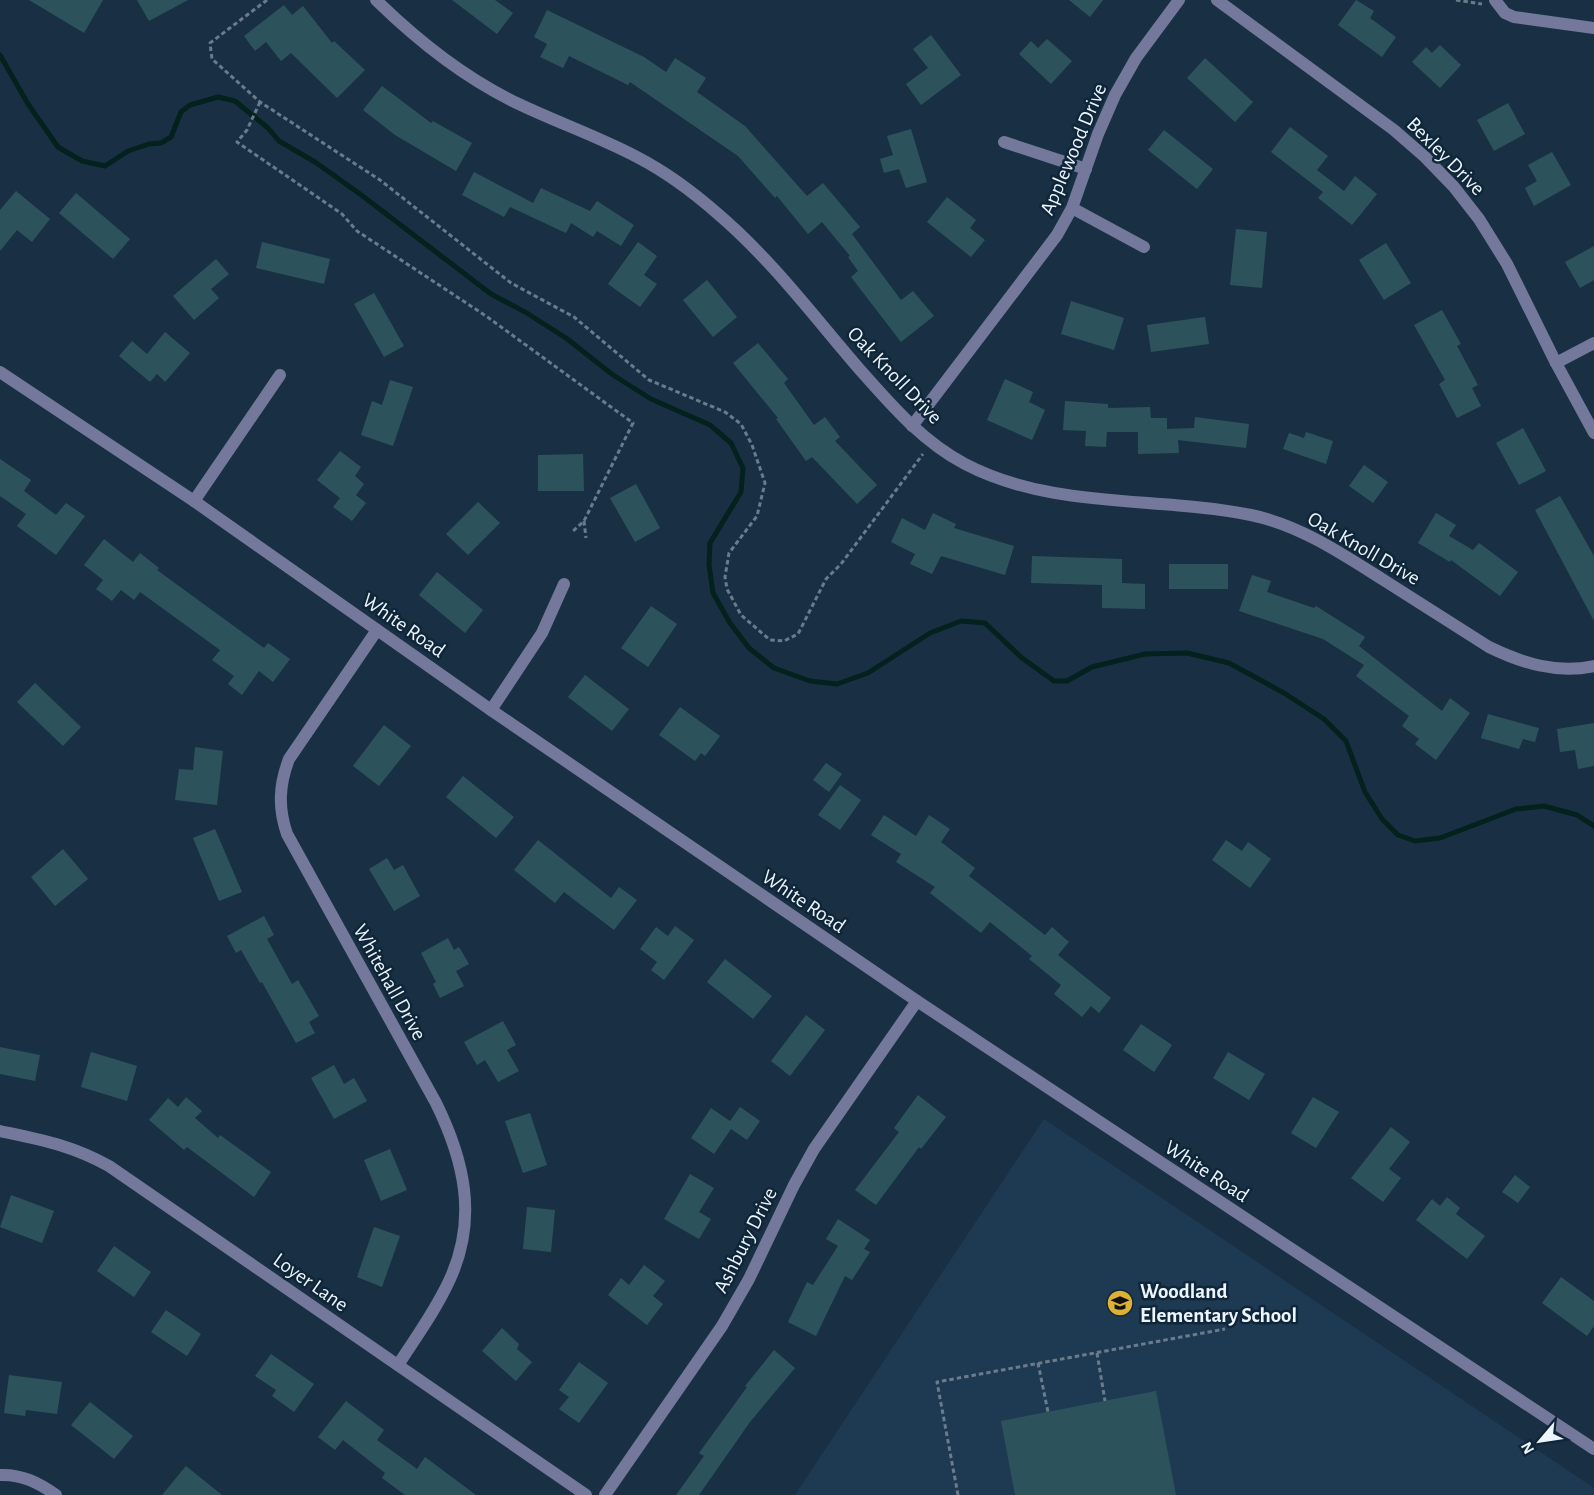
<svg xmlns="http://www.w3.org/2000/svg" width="1594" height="1495" viewBox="0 0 1594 1495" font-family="'Alegreya Sans',sans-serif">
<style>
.built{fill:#1e3a53}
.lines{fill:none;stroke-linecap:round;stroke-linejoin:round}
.stream{stroke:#03211d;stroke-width:5}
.building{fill:#2c535c}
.path{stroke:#6a7b8b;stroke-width:3;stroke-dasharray:4.5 3;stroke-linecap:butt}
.street{stroke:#74799c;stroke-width:12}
.labels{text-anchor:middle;stroke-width:5;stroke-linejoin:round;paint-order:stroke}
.street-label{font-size:21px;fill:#ecf4fc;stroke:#0f2639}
.poi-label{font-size:21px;font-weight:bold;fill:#ecf4fc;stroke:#0f2639;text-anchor:start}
</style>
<rect width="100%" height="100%" fill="#193044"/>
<polygon class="built" points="1044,1119 1594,1488 1594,1495 795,1495"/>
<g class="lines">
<polyline class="stream" points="0,55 28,104 58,147 82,161 105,166 128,151 149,144 161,143 171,137 181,112 190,105 218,97 235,101 268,128 279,141 315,162 360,194 491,294 525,312 566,338 613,375 651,399 710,425 731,443 743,468 741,492 710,543 709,565 713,593 730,623 749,648 774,668 810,681 837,684 868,673 930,633 961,621 985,623 1022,658 1054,681 1067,681 1092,667 1145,654 1187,653 1229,663 1284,693 1324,719 1346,741 1365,792 1382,819 1398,835 1415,841 1440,838 1516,809 1544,806 1577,815 1594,826"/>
</g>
<g class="building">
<polygon points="29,0 103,0 84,33"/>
<polygon points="137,0 188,0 149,21"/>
<polygon points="452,0 495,0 513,13 497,34"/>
<polygon points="1069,0 1103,0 1090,17"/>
<polygon points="1356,0 1374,11 1370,18 1396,37 1382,57 1338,25"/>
<polygon points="284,5 292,15 303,6 332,43 334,41 365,70 337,98 291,53 281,61 266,42 255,51 244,36"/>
<polygon points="547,10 644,57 666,72 675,58 706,78 697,92 745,126 807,196 823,183 860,227 852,234 901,300 913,291 934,316 901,342 851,277 858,271 848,257 850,256 822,222 808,234 777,196 775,198 738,156 630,82 628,85 569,56 563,68 540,57 547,44 534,37"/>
<polygon points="931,35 961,75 921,105 906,84 928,68 913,49"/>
<polygon points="1047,39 1072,61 1051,84 1019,54 1031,41 1038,48"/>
<polygon points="1440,45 1461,65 1440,88 1412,62 1426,47 1432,53"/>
<polygon points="1205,58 1253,102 1235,122 1187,78"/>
<polygon points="382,86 431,123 433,121 472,143 456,171 395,135 363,110"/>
<polygon points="1508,103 1525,134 1494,151 1477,120"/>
<polygon points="1290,127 1328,156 1317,170 1344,191 1355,176 1377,194 1352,225 1318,198 1323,192 1271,152"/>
<polygon points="911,129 927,182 906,188 899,169 884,173 880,159 893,155 887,136"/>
<polygon points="1164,130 1213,169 1197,189 1148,150"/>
<polygon points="1552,152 1571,185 1534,206 1525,188 1537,181 1528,165"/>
<polygon points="474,172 533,203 541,188 590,211 597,201 634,225 621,246 597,231 593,237 571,223 566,233 510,207 504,217 462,195"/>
<polygon points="16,191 50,219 32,242 17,230 0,251 0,210"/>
<polygon points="76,193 130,239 113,259 59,213"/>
<polygon points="947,197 976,220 970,228 985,240 971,257 927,222"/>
<polygon points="1236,229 1267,232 1262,288 1230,285"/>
<polygon points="262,242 330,259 324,284 256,268"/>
<polygon points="638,242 657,256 644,275 657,284 640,307 608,284"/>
<polygon points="1386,243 1411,283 1384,300 1359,260"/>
<polygon points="1594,246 1594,280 1580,288 1565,262"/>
<polygon points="216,259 229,274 211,289 219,298 194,320 173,296"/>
<polygon points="707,280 737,317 713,337 683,300"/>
<polygon points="374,293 404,346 384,357 354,304"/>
<polygon points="1071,301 1124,318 1114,350 1061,334"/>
<polygon points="1442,310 1461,344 1457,346 1478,385 1472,388 1481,406 1457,418 1439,384 1445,380 1414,325"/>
<polygon points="1205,317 1209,344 1151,352 1147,325"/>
<polygon points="165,332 190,353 165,382 157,374 150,382 119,356 132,341 147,354"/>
<polygon points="758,343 788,379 784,383 814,425 825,417 840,437 835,441 877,485 857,504 812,457 806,461 776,419 778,418 733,363"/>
<polygon points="1005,379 1033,392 1029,402 1045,410 1032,440 987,420"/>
<polygon points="390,380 413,387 393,446 361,435 372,401 382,405"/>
<polygon points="1065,401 1108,404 1108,408 1150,407 1151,418 1167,418 1167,429 1194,428 1195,417 1249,424 1246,448 1178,440 1179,453 1138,454 1138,432 1107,432 1106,447 1085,446 1086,431 1063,430"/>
<polygon points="1523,428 1546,471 1519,485 1496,443"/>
<polygon points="1306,432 1333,441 1326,464 1283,449 1289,433 1304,438"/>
<polygon points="340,451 361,467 355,476 364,484 356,495 366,503 352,521 333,507 340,498 317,480"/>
<polygon points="583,454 584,491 538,491 538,455"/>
<polygon points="0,459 31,480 24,491 56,515 66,503 85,516 56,555 17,526 26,514 0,496"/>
<polygon points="1364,465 1388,482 1373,503 1349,486"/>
<polygon points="636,484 660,528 635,542 610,498"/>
<polygon points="1560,496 1594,556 1594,621 1535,510"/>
<polygon points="478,502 500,523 468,555 446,534"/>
<polygon points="933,513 956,524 954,528 1014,546 1005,575 941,556 932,574 910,564 915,554 891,542 902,518 925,530"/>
<polygon points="1436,513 1456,525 1449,536 1473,550 1479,543 1518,572 1500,596 1451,560 1450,562 1418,543"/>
<polygon points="104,539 133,562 140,553 159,568 157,570 264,648 268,643 290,659 273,682 259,671 242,695 228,684 234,676 212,660 220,650 140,592 134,600 121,590 112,601 96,589 103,580 84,565"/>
<polygon points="1032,556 1122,559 1122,583 1145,584 1145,609 1102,608 1102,585 1031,583"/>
<rect x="1169" y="564" width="59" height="25"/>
<polygon points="437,572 483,610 465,633 419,595"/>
<polygon points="1252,575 1271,581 1267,592 1314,608 1316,606 1365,637 1359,646 1442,711 1450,698 1470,713 1436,760 1415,744 1419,739 1402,726 1409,716 1356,676 1364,665 1323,639 1239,611"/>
<polygon points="651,606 677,624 648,667 621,648"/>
<polygon points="585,675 629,709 612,731 568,697"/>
<polygon points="35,683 81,727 63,746 17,702"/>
<polygon points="680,707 720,736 705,756 701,753 695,761 659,735"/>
<polygon points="1488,714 1539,728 1535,742 1523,739 1519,749 1481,738"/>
<polygon points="1594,723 1594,766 1578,769 1575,750 1560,752 1557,729"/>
<polygon points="384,725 411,746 379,786 353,766"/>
<polygon points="195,747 223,751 217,805 175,800 179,769 193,770"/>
<polygon points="826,763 842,774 829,792 813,780"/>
<polygon points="463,776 514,817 496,838 446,797"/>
<polygon points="840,785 861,800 840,830 818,815"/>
<polygon points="884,815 916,836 929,815 950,829 941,842 975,868 969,876 1045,935 1052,927 1069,942 1058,955 1111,998 1099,1013 1091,1006 1082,1017 1054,994 1061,985 1029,959 1032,956 990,922 981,933 930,893 935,887 896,862 901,854 871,835"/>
<polygon points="215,829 242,892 219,901 193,838"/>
<polygon points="538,840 611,898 619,887 637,900 614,930 564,892 555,903 514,870"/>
<polygon points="1226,840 1242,851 1248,842 1271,859 1250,888 1212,860"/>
<polygon points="63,849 88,879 55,906 31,877"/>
<polygon points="387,858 394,870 403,865 420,896 394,911 369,869"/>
<polygon points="264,916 274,935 267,939 292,984 298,980 319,1016 309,1022 315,1033 296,1043 262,982 260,983 241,950 236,953 227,936"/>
<polygon points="675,926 694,940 664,980 651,970 657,962 640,949 656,927 668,936"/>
<polygon points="448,938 454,950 459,947 469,964 456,971 464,986 440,998 433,984 436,982 421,953"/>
<polygon points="725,959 772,996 753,1019 707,982"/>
<polygon points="806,1015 825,1030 790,1076 771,1061"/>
<polygon points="503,1021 516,1045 507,1050 519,1071 498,1082 485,1060 477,1065 464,1042"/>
<polygon points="1141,1024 1172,1045 1154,1072 1123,1050"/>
<polygon points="0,1047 40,1055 35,1081 0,1074"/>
<polygon points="91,1052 137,1066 127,1101 81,1087"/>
<polygon points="1228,1052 1265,1074 1249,1100 1213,1078"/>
<polygon points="334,1065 344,1084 354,1078 367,1101 334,1119 311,1078"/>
<polygon points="918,1095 946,1117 921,1149 919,1147 876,1205 855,1190 899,1132 894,1128"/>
<polygon points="186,1097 202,1111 195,1118 218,1138 220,1135 271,1172 254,1197 187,1147 184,1150 149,1120 168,1098 178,1107"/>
<polygon points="1313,1097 1339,1112 1316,1148 1291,1133"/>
<polygon points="740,1107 760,1121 747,1140 731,1129 714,1154 691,1138 711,1108 730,1121"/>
<polygon points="530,1113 547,1165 523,1173 505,1121"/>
<polygon points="1391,1127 1410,1142 1389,1169 1401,1178 1383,1202 1351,1178"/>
<polygon points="390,1149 407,1190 381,1201 364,1160"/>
<polygon points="690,1174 714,1188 699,1212 711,1219 699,1239 664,1219"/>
<polygon points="1515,1175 1530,1187 1518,1203 1502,1192"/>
<polygon points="11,1195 54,1211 42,1243 0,1227"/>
<polygon points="1447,1197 1460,1208 1456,1214 1485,1236 1467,1259 1416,1220 1432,1199 1440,1206"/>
<polygon points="527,1207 555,1210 551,1252 523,1249"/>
<polygon points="838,1219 870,1240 864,1249 870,1252 852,1280 845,1276 816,1336 788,1322 807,1282 813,1285 838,1246 826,1239"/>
<polygon points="374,1227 400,1236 382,1287 357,1277"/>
<polygon points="114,1246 151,1272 134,1297 97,1271"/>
<polygon points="644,1265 665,1281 653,1296 663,1304 647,1325 608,1295 621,1278 629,1285"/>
<polygon points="1561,1277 1594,1301 1594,1326 1587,1336 1542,1303"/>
<polygon points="166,1310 201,1334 187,1356 151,1332"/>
<polygon points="502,1328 519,1344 517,1349 532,1362 516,1381 482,1351"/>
<polygon points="774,1350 795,1368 750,1422 699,1495 676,1495 704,1456 699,1453 747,1387 745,1386"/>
<polygon points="271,1354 314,1384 294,1412 272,1396 276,1390 255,1376"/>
<polygon points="579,1362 608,1383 579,1423 559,1409 569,1397 559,1390"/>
<polygon points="9,1375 62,1382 57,1414 26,1410 25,1416 4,1413"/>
<polygon points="1156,1391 1176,1495 1015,1495 1001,1421"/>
<polygon points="346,1401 384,1430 377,1440 417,1469 425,1457 476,1495 405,1495 382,1478 385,1473 343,1440 335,1450 318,1437"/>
<polygon points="90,1402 133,1436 114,1459 71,1425"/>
<polygon points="186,1466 222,1495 162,1495"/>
</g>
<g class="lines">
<g class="path">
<polyline points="267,0 210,43 212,59 260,102 380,180 511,283 574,317 649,380 725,412 741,424 752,445 765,483 757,516 729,553 725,577 727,589 741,615 770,640 784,641 798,634 826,579 841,564 923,454"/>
<polyline points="1456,0 1482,4"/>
<polyline points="260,102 247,130 237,142 342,214 357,231 486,316 633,423 584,521 572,532"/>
<polyline points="584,521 586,538"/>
<polyline points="1097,1353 1105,1401"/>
<polyline points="1038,1363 1048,1412"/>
<polyline points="958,1495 937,1382 1225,1329"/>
</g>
<g class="street">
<path d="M376,0C419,42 467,80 521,105C559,123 599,137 637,157C666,172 693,192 718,214C772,260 815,318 861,371C892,406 923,442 965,464C1053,510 1156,496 1251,515C1299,525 1341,553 1382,579C1418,602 1453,624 1489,647C1522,663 1556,674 1594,666"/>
<polyline points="1217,0 1394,130 1425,157 1454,187 1479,219 1507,264 1556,363 1594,433"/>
<polyline points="1495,0 1505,13 1514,17 1594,28"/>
<polyline points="1004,142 1086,169"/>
<polyline points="1072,208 1144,247"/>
<polyline points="1556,363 1594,343"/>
<polyline points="0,372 194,501 491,710 917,1001 1594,1449"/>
<polyline points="912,426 1057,235 1072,208 1098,134 1115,95 1136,58 1179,0"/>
<polyline points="194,501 280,375"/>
<path d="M377,630L289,759C279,785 278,808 287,834L436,1103C464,1160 478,1218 450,1279C436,1310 416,1337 398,1365"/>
<polyline points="491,710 542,633 564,584"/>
<path d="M0,1131C42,1140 71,1145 109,1166L586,1495"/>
<path d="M0,1475C22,1474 39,1483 56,1495"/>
<polyline points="605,1495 722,1326 749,1279 794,1185 814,1149 917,1001"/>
</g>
</g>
<defs>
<symbol id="school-disc" viewBox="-11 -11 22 22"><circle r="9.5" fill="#ddb133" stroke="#0f2639"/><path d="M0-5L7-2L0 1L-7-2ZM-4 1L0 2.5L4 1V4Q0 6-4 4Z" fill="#111"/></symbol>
</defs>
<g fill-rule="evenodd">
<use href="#school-disc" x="1105" y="1288" width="30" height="30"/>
</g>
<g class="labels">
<g class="street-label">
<text transform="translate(1073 149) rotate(-67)" y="7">Applewood Drive</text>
<text transform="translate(1446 156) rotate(45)" y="7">Bexley Drive</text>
<text transform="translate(895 375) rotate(46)" y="7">Oak Knoll Drive</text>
<text transform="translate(1364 548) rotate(30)" y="7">Oak Knoll Drive</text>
<text transform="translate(404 625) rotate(35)" y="7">White Road</text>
<text transform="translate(804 901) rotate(34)" y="7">White Road</text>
<text transform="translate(390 982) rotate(61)" y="7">Whitehall Drive</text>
<text transform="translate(1207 1171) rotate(33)" y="7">White Road</text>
<text transform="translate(745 1240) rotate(-63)" y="7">Ashbury Drive</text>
<text transform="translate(311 1282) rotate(35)" y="7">Loyer Lane</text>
</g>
<g class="poi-label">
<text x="1140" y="1298">Woodland<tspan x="1140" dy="24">Elementary School</tspan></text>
</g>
</g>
<g transform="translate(1540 1441) rotate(241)" stroke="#0f2639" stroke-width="4.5" paint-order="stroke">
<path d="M0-4.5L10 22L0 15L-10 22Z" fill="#ecf4fc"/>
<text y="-9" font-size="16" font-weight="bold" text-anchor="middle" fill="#ecf4fc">N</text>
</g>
</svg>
